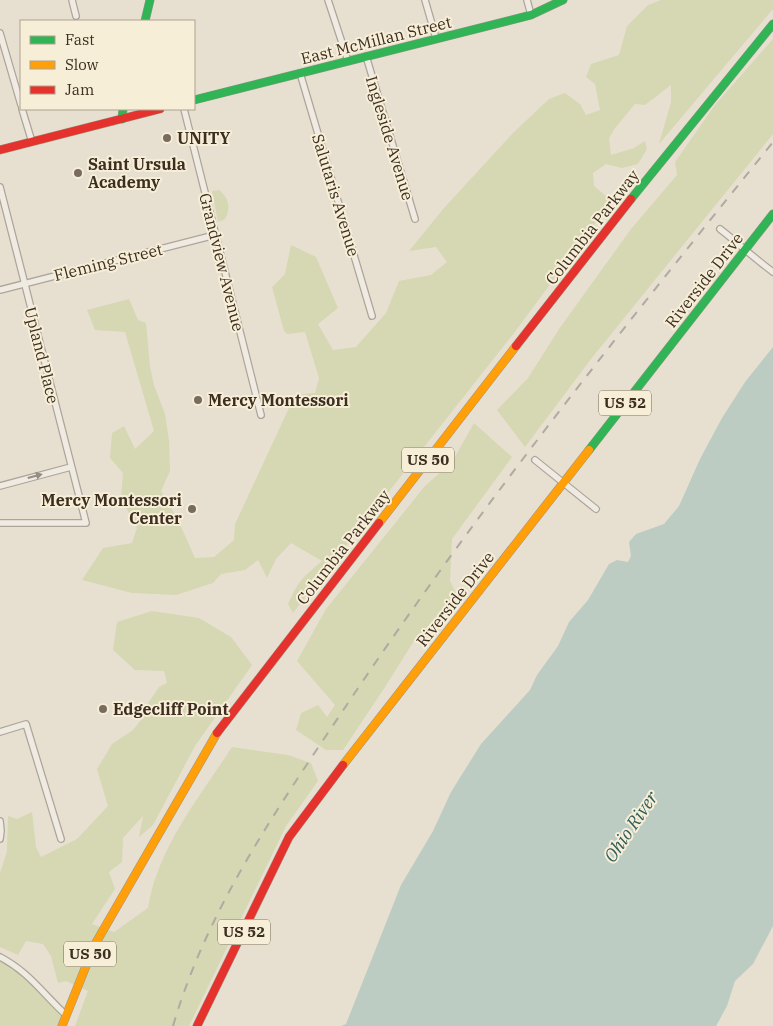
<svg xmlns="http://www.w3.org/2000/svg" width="773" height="1026" viewBox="0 0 773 1026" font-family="'IBM Plex Serif',serif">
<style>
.green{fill:#d6d7b3}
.water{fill:#bcccc2}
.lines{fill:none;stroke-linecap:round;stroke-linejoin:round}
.street-casing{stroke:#ada599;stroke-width:8}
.fast-casing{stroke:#9c958a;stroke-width:9}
.slow-casing{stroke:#9c958a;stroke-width:9}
.jam-casing{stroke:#9c958a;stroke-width:9}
.street{stroke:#efebe3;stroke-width:5.5}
.fast{stroke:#30b455;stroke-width:8}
.slow{stroke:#ff9f0a;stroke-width:8}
.jam{stroke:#e5322d;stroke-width:8}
.rail{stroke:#afaaa2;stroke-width:2;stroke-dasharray:9 9;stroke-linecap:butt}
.oneway{fill:#968c82}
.poi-dot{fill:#786c5e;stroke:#f7eed8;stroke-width:2}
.labels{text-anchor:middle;stroke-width:4;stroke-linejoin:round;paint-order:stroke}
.shield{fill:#f7eed8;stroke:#756857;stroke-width:1}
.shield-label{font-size:15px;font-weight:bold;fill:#3d2e20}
.street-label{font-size:16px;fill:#3d2e20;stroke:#f7eed8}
.poi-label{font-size:16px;font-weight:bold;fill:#3d2e20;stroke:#f7eed8;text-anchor:start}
.water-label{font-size:18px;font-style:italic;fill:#2f5d5a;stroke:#f7eed8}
</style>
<rect width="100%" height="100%" fill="#e7e0d1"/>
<g class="green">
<path d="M661,0H773V9L659,144L671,102V85L645,105L635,104L615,128L609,138L611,155L634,148L645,141L647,149L638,164L622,168L606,164L593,173L594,186L612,201L514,333L293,613L288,604C299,580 302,578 322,561L291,543L276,559L267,578L258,560L245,570L221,574L213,583L176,595L132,593L82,580L103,548L132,543L137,528L121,498L123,473L110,458L112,433L124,426L135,449L154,431L125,332L95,330L87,310L129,299L138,320L146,323L150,367L154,385L165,414L169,441L170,471L161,491L178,520L195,558L214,557L234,540L235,524L295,395L315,393L319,378L305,332L287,334L284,331L272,287L285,274L291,245L316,257L338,308L318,324L333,350L356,347L386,313L399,281L431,275L447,262L436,247L409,251L444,208L513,133L549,99L565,93L580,104L586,115L600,110L595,84L586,77L591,64L619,55L627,26L648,5Z"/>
<polygon points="773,39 773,134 591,359 525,447 497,410 528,378 559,329 631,229 677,175 675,162 715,105"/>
<path d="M219,190C229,198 231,208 225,219L218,222L212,191Z"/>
<polygon points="474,423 512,457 452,539 450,581 457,595 414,641 385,687 343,750 326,750 296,730 301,713 318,705 327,717 335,705 297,661 326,609 425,486 452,462"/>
<path d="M152,611L199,618L231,637L252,665L195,746L153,825L139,837L143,816L123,838L122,862L109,872L115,889L92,924L114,932L148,908C158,847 199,798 232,747L288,755L311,763L318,781L286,826L189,1026H75L88,991L66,981L58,983L51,956L43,944L26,941L18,955L0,947V873L7,851L8,816L17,819L32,812L36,847L41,857L77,839L108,806L97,769L112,744L133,730L141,720L142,712L159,687L167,683L164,671L135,670L113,650L117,622Z"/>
<polygon points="0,957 12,963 66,1015 62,1026 0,1026"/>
</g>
<polygon class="water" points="773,347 773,926 753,964 735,981 727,1006 716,1026 341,1026 346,1024 401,885 433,831 451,792 481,744 530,690 537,675 558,646 569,622 588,600 609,564 617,560 628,562 631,556 629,542 636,534 664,524 679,506 700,459 722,418 745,382"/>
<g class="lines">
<defs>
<g id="street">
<polyline points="72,0 76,16"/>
<polyline points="328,0 348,61"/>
<polyline points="425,0 436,38"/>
<polyline points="527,0 531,15"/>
<polyline points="0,33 21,105"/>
<polyline points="366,56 415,219"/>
<polyline points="300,73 372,316"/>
<polyline points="22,109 32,142"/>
<polyline points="184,109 261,415"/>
<polyline points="0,187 86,523 0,523"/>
<path d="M720,229C738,243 754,258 773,272"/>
<polyline points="0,290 215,235"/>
<polyline points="535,460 596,509"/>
<polyline points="0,486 71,467"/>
<polyline points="0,732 26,724 61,839"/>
<polyline points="0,821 1,831 0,839"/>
<path d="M0,957C29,972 43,994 66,1015"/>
</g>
<g id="fast">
<polyline points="145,21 150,0"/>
<polyline points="194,100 531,15 563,0"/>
<polyline points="122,119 123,109"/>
<polyline points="631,199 773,24"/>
<polyline points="589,450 773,214"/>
</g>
<g id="slow">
<polyline points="379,523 516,346"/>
<polyline points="343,765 589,450"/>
<polyline points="62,1026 94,946 217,733"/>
</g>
<g id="jam">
<polyline points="0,150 160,109"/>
<polyline points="516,346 631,199"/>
<polyline points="217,733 379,523"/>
<polyline points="197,1026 289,837 343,765"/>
</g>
</defs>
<use href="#street" class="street-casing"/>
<use href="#fast" class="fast-casing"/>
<use href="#slow" class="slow-casing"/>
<use href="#jam" class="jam-casing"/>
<use href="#street" class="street"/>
<use href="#fast" class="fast"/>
<use href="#slow" class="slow"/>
<use href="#jam" class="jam"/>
<path class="rail" d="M173,1026C207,909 277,809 344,709C476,511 624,327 773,142"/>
</g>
<defs><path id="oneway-solid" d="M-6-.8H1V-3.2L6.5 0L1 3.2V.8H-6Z" transform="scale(1.25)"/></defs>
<use class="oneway" href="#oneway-solid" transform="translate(35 476) rotate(-15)"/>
<g class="poi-dot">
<circle cx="167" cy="138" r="5"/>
<circle cx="78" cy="173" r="5"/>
<circle cx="198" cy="400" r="5"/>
<circle cx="192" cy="509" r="5"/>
<circle cx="103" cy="709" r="5"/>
</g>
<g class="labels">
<g class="shield">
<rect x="599" y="390.5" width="52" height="25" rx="4"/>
<rect x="402" y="447.5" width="52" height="25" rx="4"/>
<rect x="218" y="919.5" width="52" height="25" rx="4"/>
<rect x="64" y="941.5" width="52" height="25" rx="4"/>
</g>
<g class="shield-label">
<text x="625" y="408">US 52</text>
<text x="428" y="465">US 50</text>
<text x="244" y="937">US 52</text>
<text x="90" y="959">US 50</text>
</g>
<g class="street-label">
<text transform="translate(376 40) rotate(-14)" y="6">East McMillan Street</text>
<text transform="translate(390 138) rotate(73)" y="6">Ingleside Avenue</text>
<text transform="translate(336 195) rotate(73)" y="6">Salutaris Avenue</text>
<text transform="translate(592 227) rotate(-52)" y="6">Columbia Parkway</text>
<text transform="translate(108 262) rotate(-14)" y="6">Fleming Street</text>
<text transform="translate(222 262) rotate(76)" y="6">Grandview Avenue</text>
<text transform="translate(704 280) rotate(-52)" y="6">Riverside Drive</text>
<text transform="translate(42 355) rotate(76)" y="6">Upland Place</text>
<text transform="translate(343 547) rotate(-52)" y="6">Columbia Parkway</text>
<text transform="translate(455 599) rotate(-52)" y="6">Riverside Drive</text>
</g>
<g class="poi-label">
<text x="177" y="144">UNITY</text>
<text x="88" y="170">Saint Ursula<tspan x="88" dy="18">Academy</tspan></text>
<text x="208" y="406">Mercy Montessori</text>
<text x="182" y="506" text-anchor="end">Mercy Montessori<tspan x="182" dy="18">Center</tspan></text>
<text x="113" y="715">Edgecliff Point</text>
</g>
<g class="water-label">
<text transform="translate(631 827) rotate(-56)" y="6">Ohio River</text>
</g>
</g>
<rect x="20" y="20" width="175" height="90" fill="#f7eed8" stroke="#ada18e"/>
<rect x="30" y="36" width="25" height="8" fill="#30b455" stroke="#ada18e"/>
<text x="65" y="45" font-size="15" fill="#3d2e20">Fast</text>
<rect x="30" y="61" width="25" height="8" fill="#ff9f0a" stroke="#ada18e"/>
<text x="65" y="70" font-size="15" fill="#3d2e20">Slow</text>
<rect x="30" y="86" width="25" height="8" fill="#e5322d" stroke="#ada18e"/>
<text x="65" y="95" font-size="15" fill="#3d2e20">Jam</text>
</svg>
